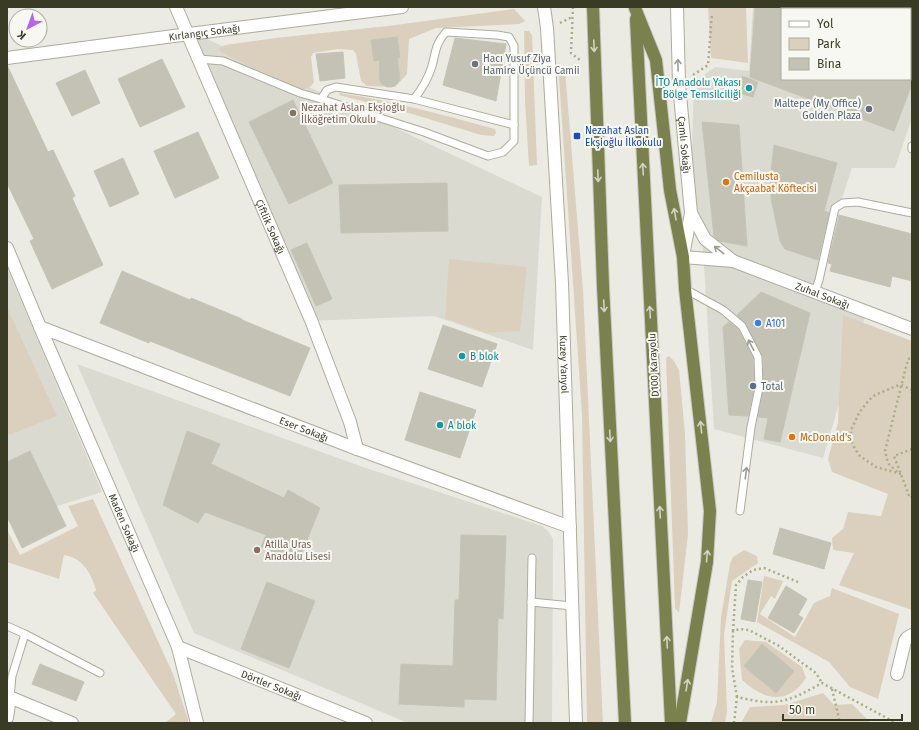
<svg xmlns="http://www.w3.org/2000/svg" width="919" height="730" viewBox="0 0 919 730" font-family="'Fira Sans',sans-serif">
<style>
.built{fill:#dbdad1}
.green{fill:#dbd0bd}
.building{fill:#c3c2b5;stroke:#c5c4b6}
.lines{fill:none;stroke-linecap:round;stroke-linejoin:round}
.service-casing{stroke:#acac9e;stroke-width:9}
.minor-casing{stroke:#acac9e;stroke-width:14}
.tertiary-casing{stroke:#acac9e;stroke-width:14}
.secondary-casing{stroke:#adad9a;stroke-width:14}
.trunk-casing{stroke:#c8c8c2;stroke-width:14}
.path{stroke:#aaad86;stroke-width:2.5;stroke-dasharray:2 3;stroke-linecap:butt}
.service{stroke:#fff;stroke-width:7}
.minor{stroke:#fff;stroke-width:12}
.tertiary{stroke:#fff;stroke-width:12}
.secondary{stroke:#fff;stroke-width:12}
.trunk{stroke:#7a814e;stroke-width:12}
.oneway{stroke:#d2d4c2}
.oneway2{stroke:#9c9d92}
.worship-dot{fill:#6b7280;stroke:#f8f8f3;stroke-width:1.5}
.culture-dot{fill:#0f9aa8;stroke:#f8f8f3;stroke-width:1.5}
.service-dot{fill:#5c6f8a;stroke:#f8f8f3;stroke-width:1.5}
.education-dot{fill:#8d6e63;stroke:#f8f8f3;stroke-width:1.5}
.transit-dot{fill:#1a4fb4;stroke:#f8f8f3;stroke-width:1.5}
.food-dot{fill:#e8710a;stroke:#f8f8f3;stroke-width:1.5}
.shop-dot{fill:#3f7fe0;stroke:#f8f8f3;stroke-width:1.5}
.labels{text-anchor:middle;stroke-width:4;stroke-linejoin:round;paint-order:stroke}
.street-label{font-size:10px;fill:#393b24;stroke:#f8f8f3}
.worship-label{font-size:10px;fill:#5b616d;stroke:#f8f8f3;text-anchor:start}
.culture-label{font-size:10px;fill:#0d838f;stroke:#f8f8f3;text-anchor:start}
.service-label{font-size:10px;fill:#4e5e75;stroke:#f8f8f3;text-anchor:end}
.education-label{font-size:10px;fill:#785e54;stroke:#f8f8f3;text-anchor:start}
.transit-label{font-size:10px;fill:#164399;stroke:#f8f8f3;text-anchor:start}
.food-label{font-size:10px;fill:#c56008;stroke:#f8f8f3;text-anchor:start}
.shop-label{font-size:10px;fill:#366cbe;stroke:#f8f8f3;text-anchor:start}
</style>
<rect width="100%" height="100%" fill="#ecebe3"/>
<g class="built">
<polygon points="753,7 832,7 837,9 782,9 782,79 910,79 910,37 912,38 912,118 895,168 852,168 810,295 865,317 823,458 714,429 703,249 691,176 694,82 715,67 749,71"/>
<polygon points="186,29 542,197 533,350 434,316 308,321"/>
<polygon points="7,268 102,492 7,522"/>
<polygon points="77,364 363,467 542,526 548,531 553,539 552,723 408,723 194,633"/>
</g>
<g class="green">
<polygon points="708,7 746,7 748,63 711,58"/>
<polygon points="514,9 525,21 519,24 436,28 409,39 407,74 395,87 367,86 361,81 356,54 353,50 338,49 313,53 311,57 314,82 311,86 302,90 291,87 221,52 219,48 225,45 275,38 388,26"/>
<polygon points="524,31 529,31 532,35 537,165 529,166 525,102"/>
<polygon points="558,63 565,70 583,290 603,723 587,723 582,415"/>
<path d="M340,93C393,101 443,115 495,129L496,133L494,136L481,135L409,113L339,95Z"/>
<polygon points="449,259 527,267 520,331 486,333 445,318"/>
<polygon points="7,307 57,416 9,435 7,430"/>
<polygon points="843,315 912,341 912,610 839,585 854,553 833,550 832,538 843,529 848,512 881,516 888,494 832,472 828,459 838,423"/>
<polygon points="669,356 674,361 679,370 685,433 688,534 679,613 675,608 666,358"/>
<path d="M93,499L173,674L188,719V723H165L176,714L93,593L96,590C91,573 83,558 64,555L59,579L7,562V530L20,555L78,526L68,506Z"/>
<polygon points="744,550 757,556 758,563 732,581 724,634 727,711 725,723 711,723 717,702 721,617 730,564 733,557"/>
<polygon points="764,576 783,581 775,599 771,596 760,614 795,637 814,603 830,596 832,588 899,614 878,699 850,687 829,662 757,622"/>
<path d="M745,640L766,642L802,667L806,678C787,706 764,700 742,680L739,649Z"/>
<polygon points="823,693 834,705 852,704 871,723 741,723 750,707 784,705"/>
</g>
<g class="building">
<polygon points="755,7 782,7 782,79 912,79 912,84 894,131 750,77"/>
<polygon points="397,37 400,57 397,58 400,79 397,84 392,87 387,87 382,84 379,79 380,60 374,61 371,40"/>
<polygon points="455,38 506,44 496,101 443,85"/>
<polygon points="343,52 345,78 320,81 316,54"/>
<polygon points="162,59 185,107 140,127 118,79"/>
<polygon points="7,65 48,152 53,150 75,196 72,198 103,265 52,289 30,241 34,239 7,183"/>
<polygon points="85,70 100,103 72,116 56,83"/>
<polygon points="742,76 758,82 753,97 742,94"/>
<polygon points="293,100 333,183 289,204 249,122"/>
<polygon points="702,122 739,125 747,246 719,241 714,236"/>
<polygon points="198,132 219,178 175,198 154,151"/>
<polygon points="774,145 837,163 824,211 829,213 818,260 785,249 780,241 771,198 771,171"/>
<polygon points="123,158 139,194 110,207 94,171"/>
<polygon points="447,183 448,231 341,233 339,185"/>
<polygon points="839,215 912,234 912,281 892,276 890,287 830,271 832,264 828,263"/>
<polygon points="307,243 332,299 316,306 291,250"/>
<polygon points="122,271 190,300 191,298 242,319 242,320 310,348 290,396 150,341 149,343 100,323"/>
<polygon points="761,292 810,313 780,442 764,439 768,418 758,417 764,388 763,357 746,324 737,315"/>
<polygon points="729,322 738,329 753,358 754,388 748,416 729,415 723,327"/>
<polygon points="443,325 497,344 482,387 428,369"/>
<polygon points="420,392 476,410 460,458 405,440"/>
<polygon points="187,431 220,444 211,464 284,498 288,490 320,508 298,562 261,547 266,535 205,512 198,523 163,505"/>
<polygon points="30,451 66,526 22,548 7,516 7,462"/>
<polygon points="780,528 831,543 824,569 773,554"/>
<polygon points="461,535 506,536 503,619 498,618 496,700 464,699 464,707 399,704 401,664 453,666 455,600 459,600"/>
<polygon points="748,580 762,582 755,622 741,619"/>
<polygon points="267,582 315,601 289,668 241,649"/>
<polygon points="786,586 807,599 798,615 803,618 794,633 768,618"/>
<polygon points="762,644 794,671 776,693 744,666"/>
<polygon points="40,664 84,682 76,701 32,684"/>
</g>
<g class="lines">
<defs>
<g id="service">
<path d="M199,59L223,61L300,93L321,99L424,132L488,156L503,152L514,141V46L509,37L497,35L446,32C435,44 436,52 432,66C428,79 422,89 414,99L336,87L327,90L321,99"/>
<polyline points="414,99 514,125"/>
<polyline points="912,146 912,149"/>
<polyline points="685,289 723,310 742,326 758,357 759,388 751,427 740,511"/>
<polyline points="815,292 819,280 835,208 843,203 858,202 912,213"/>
<polyline points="531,602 572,606"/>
<polyline points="7,626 25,634 100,673"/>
<polyline points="10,697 12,676 25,634"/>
<polyline points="529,723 532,558"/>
</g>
<g id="minor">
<path id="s1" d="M176,7L311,320L350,422L357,449"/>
<polyline points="847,7 853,9"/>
<polyline points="910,31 912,32"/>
<path id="s2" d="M7,58L189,34L402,7"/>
<path id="s3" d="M7,248L40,327L178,647L197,723"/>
<polyline points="683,257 733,261 705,239 691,213"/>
<path id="s4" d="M733,261L912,329"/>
<path id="s5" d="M40,327L357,449L570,527"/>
<path id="s6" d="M178,647L366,723"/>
<polyline points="897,674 905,641 907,638 912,635"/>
<polyline points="7,718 10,697"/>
</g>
<polyline id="tertiary" points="7,696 72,723"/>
<g id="secondary">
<path id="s7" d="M544,7L547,28L562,283L576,723"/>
<path id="s8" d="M677,7L679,84L691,213L683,256"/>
</g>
<g id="trunk">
<polyline points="593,7 603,286 625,723"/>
<polyline points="635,8 656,60 670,190 683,257 685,289 710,511 707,562 680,723"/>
<polyline points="636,19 671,723"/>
</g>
</defs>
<use href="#service" class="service-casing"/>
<use href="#minor" class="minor-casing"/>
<use href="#tertiary" class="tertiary-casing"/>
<use href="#secondary" class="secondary-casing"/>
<use href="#trunk" class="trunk-casing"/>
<g class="path">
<polyline points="573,7 571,53 581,61"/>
<polyline points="560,23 572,17"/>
<polyline points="693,75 708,65 712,13"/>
<polyline points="912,392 912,400"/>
<polyline points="912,449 894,456 910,498 912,497"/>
<polyline points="897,472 888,463 885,451 908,359 912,358"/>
<polyline points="901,474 876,467 860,456 855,449 851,440 851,430 859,413 869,400 875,395 896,386 901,385 912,390"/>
<polyline points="733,631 736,585 743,577 753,570 764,568 798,582"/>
<polyline points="832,689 840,723"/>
<polyline points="737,697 732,668 733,631 740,629 749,630 779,646 816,673 822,683"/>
<path d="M734,723L737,697C751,700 767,704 781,701C796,698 809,690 822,683L896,723"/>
</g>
<use href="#service" class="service"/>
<use href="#minor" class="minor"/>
<use href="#tertiary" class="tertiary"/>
<use href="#secondary" class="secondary"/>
<use href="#trunk" class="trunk"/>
</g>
<defs><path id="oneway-shaft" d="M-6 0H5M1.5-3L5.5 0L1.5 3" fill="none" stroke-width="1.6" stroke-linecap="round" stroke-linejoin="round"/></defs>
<g class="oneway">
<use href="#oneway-shaft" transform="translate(594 46) rotate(88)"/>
<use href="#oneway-shaft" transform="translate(643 169) rotate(-93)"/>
<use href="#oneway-shaft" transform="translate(598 176) rotate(88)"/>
<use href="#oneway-shaft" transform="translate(675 214) rotate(-100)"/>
<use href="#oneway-shaft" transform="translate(604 306) rotate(87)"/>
<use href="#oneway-shaft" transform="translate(650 312) rotate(-93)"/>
<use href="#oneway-shaft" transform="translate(701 427) rotate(-96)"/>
<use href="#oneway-shaft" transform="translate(610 436) rotate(87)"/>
<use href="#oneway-shaft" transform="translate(660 512) rotate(-93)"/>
<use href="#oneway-shaft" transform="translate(707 556) rotate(-85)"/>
<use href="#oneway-shaft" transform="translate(667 642) rotate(-93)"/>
<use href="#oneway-shaft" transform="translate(687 685) rotate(-81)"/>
</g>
<g class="oneway2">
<use href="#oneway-shaft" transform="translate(678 65) rotate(-91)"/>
<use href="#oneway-shaft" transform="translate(719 250) rotate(-142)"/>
<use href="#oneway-shaft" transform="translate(751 345) rotate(-118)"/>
<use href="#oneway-shaft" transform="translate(746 473) rotate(-83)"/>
</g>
<circle class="worship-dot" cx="475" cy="64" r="4"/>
<g class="culture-dot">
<circle cx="749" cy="88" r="4"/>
<circle cx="462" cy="356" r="4"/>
<circle cx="440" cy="425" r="4"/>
</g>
<g class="service-dot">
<circle cx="869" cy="109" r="4"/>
<circle cx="753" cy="386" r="4"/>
</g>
<g class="education-dot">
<circle cx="293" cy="113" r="4"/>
<circle cx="257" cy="550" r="4"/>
</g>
<rect class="transit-dot" x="573" y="132" width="8" height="8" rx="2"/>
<g class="food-dot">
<circle cx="726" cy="182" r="4"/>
<circle cx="792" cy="437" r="4"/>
</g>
<circle class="shop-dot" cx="758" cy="323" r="4"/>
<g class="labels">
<g class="street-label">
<text dy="4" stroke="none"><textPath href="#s2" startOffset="199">Kırlangıç Sokağı</textPath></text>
<text dy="4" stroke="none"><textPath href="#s8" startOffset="138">Çamlı Sokağı</textPath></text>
<text dy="4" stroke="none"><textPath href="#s1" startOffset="239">Çiftlik Sokağı</textPath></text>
<text dy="4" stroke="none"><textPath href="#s4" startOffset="96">Zuhal Sokağı</textPath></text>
<text dy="4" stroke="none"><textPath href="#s7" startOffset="358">Kuzey Yanyol</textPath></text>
<text transform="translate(653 365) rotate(-93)" y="4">D100 Karayolu</text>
<text dy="4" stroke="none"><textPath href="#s5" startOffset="283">Eser Sokağı</textPath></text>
<text dy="4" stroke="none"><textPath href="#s3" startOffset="299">Maden Sokağı</textPath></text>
<text dy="4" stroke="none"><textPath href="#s6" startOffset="101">Dörtler Sokağı</textPath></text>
</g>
<g class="worship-label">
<text x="483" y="62">Hacı Yusuf Ziya<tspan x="483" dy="12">Hamire Üçüncü Camii</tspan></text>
</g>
<g class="culture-label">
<text x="741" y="86" text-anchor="end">İTO Anadolu Yakası<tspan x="741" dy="12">Bölge Temsilciliği</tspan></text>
<text x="470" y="360">B blok</text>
<text x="448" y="429">A blok</text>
</g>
<g class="service-label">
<text x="861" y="107">Maltepe (My Office)<tspan x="861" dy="12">Golden Plaza</tspan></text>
<text x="761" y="390" text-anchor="start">Total</text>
</g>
<g class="education-label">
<text x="301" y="111">Nezahat Aslan Ekşioğlu<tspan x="301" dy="12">İlköğretim Okulu</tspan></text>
<text x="265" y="548">Atilla Uras<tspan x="265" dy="12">Anadolu Lisesi</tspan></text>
</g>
<g class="transit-label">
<text x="585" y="134">Nezahat Aslan<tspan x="585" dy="12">Ekşioğlu İlkokulu</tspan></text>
</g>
<g class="food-label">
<text x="734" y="180">Cemilusta<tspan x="734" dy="12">Akçaabat Köftecisi</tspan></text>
<text x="800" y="441">McDonald's</text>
</g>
<g class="shop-label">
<text x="766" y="327">A101</text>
</g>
</g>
<rect width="919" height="730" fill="none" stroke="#393b24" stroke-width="16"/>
<rect x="781" y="8" width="130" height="72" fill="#f8f8f3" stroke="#acaca0"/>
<rect x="789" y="21" width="20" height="6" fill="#ffffff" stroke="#acaca0"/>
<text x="817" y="28" font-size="12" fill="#393b24">Yol</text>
<rect x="789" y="38" width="20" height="12" fill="#dbd0bd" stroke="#acaca0"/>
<text x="817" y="48" font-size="12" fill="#393b24">Park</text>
<rect x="789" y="58" width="20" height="12" fill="#c3c2b5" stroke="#acaca0"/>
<text x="817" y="68" font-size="12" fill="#393b24">Bina</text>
<g transform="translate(28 28) rotate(221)"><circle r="19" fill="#f8f8f3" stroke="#acaca0"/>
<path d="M0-3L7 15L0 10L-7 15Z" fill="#b566e7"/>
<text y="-6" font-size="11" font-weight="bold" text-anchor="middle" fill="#393b24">K</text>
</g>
<path d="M783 714v6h119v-6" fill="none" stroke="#393b24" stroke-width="2"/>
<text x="789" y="714" font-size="12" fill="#393b24" stroke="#f8f8f3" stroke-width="3" paint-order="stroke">50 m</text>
</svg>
